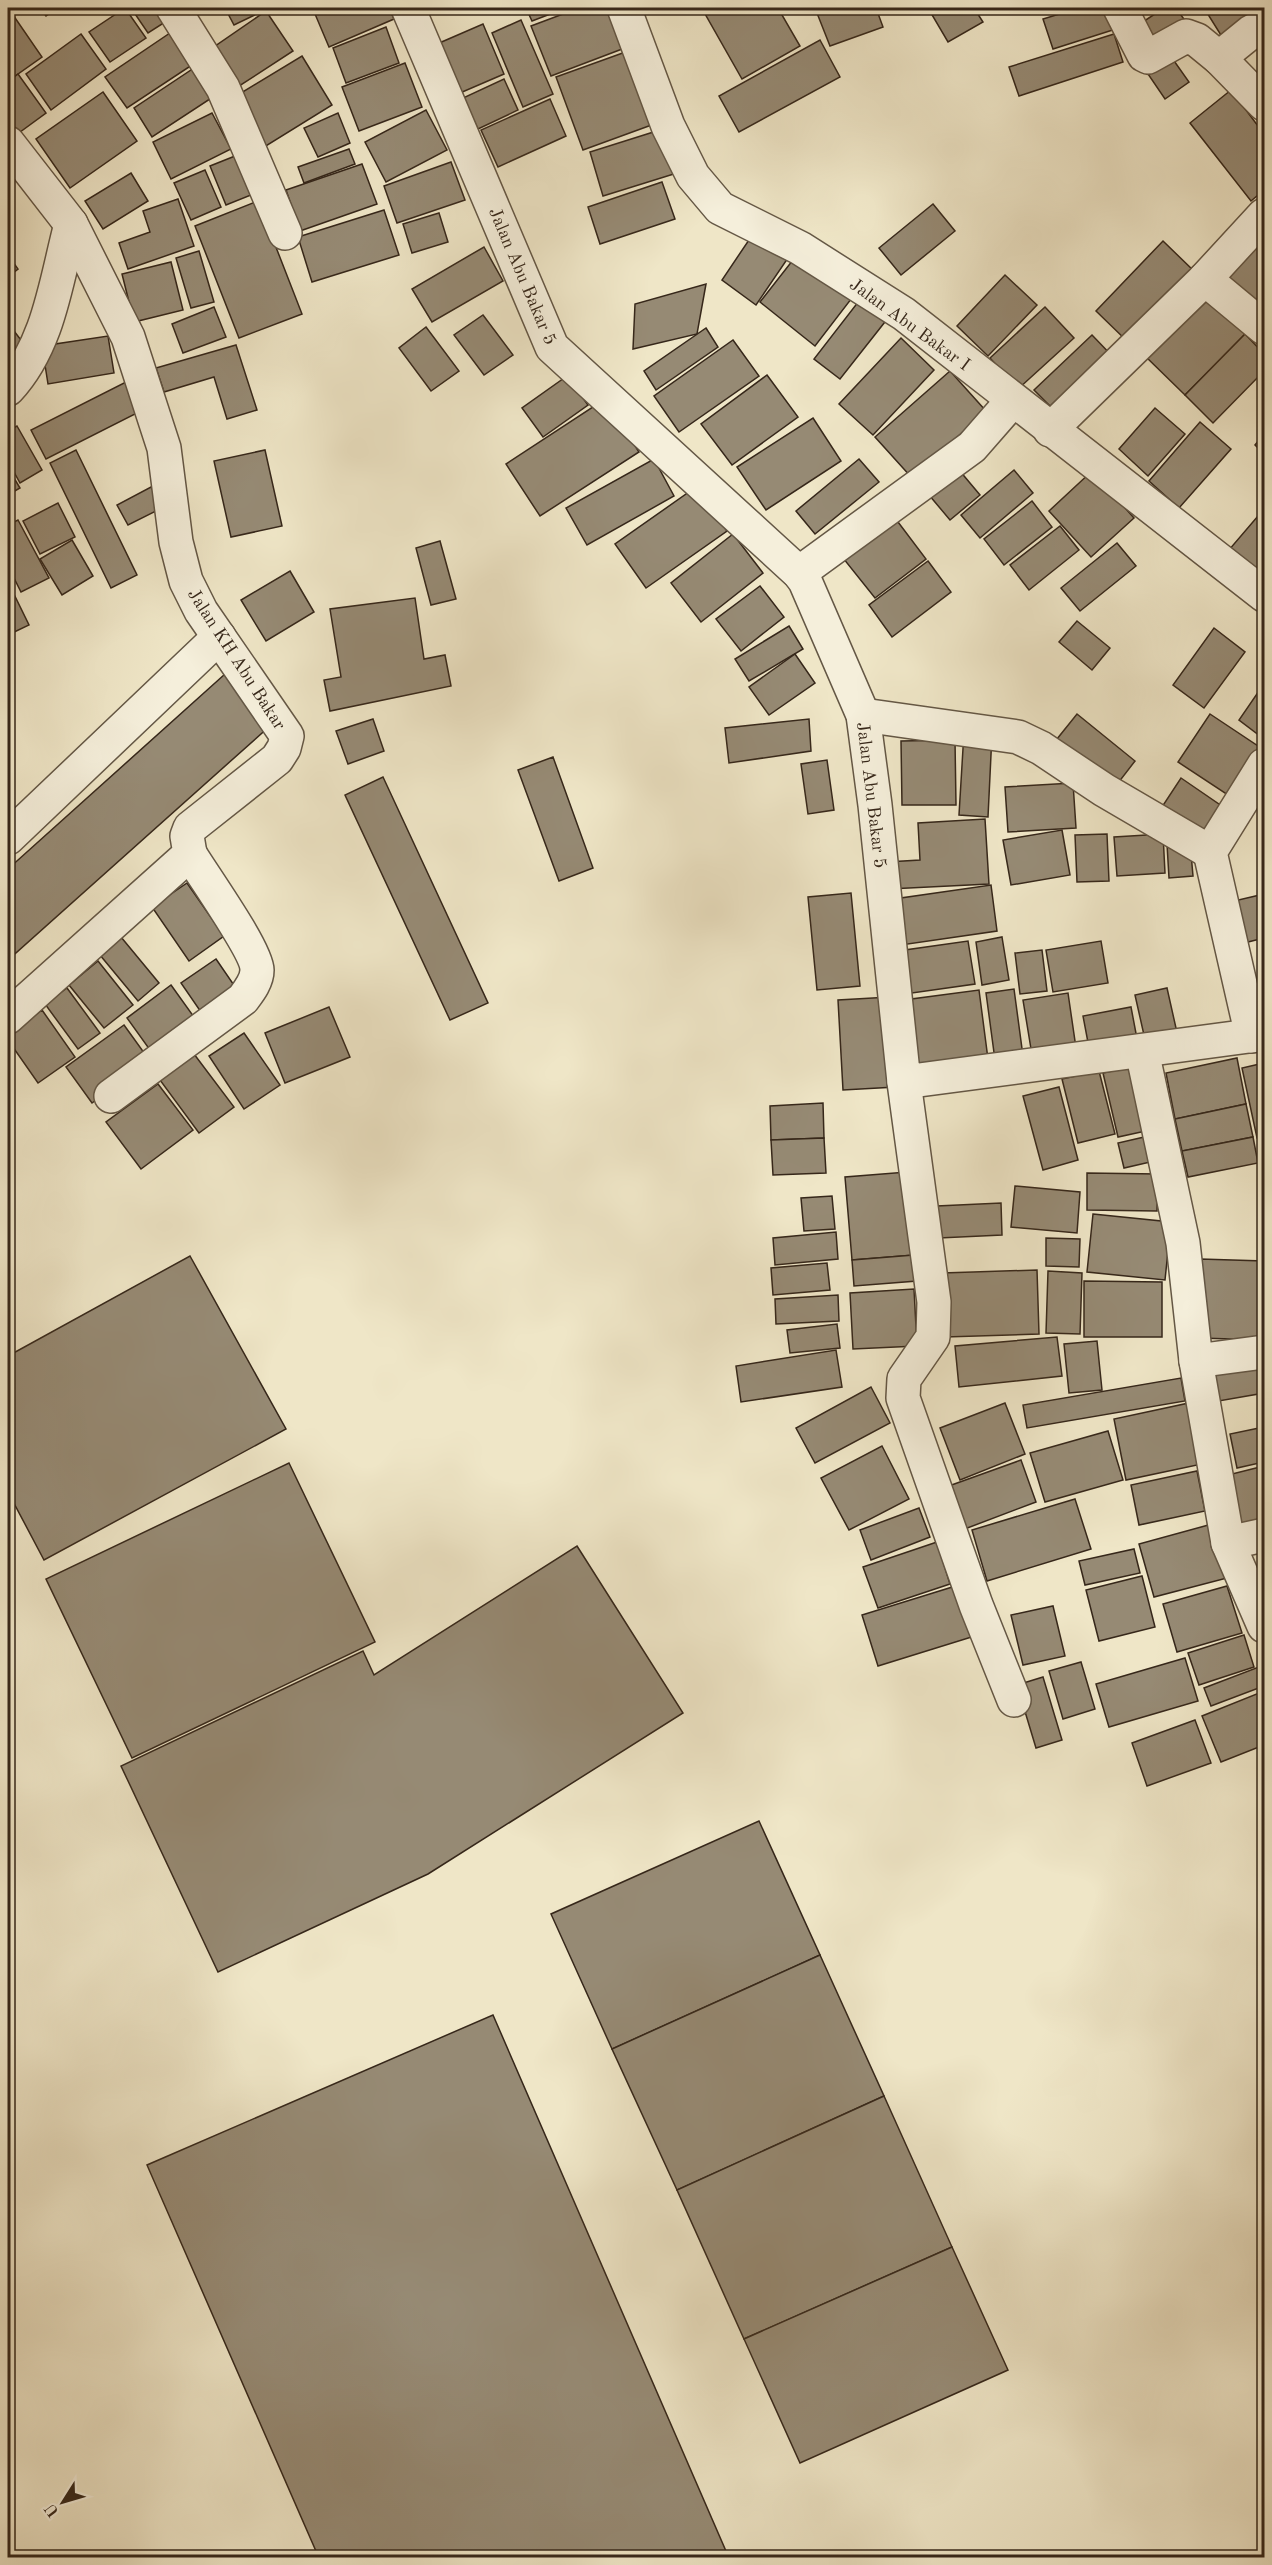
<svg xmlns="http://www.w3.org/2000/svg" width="1272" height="2565" viewBox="0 0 1272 2565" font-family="'Old Standard TT',serif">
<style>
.building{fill:#968a74;stroke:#36271a;stroke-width:1.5}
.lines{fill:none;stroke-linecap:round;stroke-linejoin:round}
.street-casing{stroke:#645745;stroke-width:36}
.street{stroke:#f5efdb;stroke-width:33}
.labels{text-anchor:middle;stroke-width:4.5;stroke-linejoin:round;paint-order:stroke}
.street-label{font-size:18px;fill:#36271a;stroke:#f5efdb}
</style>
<rect width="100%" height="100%" fill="#efe6c7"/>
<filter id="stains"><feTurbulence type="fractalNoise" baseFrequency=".00333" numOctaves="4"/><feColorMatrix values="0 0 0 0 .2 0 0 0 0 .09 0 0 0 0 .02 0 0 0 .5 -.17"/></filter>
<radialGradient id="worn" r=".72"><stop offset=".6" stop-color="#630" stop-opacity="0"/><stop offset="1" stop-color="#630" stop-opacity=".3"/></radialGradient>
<g class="building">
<polygon points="40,8 57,8 46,16"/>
<polygon points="125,8 146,38 110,62 89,32"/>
<polygon points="131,8 167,8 173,17 148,33"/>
<polygon points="225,8 269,8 234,25"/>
<polygon points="330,8 389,8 394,19 329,47 315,14"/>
<polygon points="526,8 566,8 532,21"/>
<polygon points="579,8 614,8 630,46 551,76 531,26"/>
<polygon points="713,8 778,8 800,46 742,79 704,12"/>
<polygon points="815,8 876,8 883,27 830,46"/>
<polygon points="928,8 974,8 983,22 948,42"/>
<polygon points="1079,8 1113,8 1119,28 1053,49 1043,19"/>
<polygon points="1164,8 1176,8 1186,22 1148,47 1135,27"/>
<polygon points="1204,8 1264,8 1264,16 1224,40"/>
<polygon points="266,11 293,51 233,90 208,51"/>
<polygon points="11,12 42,57 8,81 8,14"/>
<polygon points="521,20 553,94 523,107 492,33"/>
<polygon points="483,24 504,74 460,93 437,44"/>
<polygon points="386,27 399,63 346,83 333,48"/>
<polygon points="170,33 192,65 127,108 105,77"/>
<polygon points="81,34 106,69 51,110 26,74"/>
<polygon points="1114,34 1123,62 1019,96 1009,67"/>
<polygon points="820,40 840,77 739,132 719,96"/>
<polygon points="631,50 657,123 583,150 556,77"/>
<polygon points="302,56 332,105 261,149 231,99"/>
<polygon points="1172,58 1189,82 1165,99 1148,74"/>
<polygon points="405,63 422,107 359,131 342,87"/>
<polygon points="194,68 213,97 152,137 134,108"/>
<polygon points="18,74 46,113 16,135 8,123 8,82"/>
<polygon points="504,79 518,110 478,129 463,98"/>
<polygon points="1231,90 1264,134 1264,190 1251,201 1190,123"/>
<polygon points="103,92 137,141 70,188 36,139"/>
<polygon points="550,99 566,136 498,167 481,130"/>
<polygon points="426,110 447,150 386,182 365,142"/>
<polygon points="212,113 231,149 171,179 153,142"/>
<polygon points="338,113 350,143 318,157 304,128"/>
<polygon points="663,129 677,173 603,196 590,152"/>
<polygon points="349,149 355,164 304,183 298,167"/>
<polygon points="240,154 256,193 226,205 210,166"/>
<polygon points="451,162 465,200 397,223 384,186"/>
<polygon points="362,164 377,204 300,231 286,190"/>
<polygon points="205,170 221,207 191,220 174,183"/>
<polygon points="131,173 148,201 103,229 85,201"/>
<polygon points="662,182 675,219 600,244 588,207"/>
<polygon points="178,199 194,246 128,269 119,243 150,232 143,211"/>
<polygon points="258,201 302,314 239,338 195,226"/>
<polygon points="933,204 955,231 901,275 879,248"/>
<polygon points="384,210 399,255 312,282 298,237"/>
<polygon points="439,213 448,242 412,253 403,224"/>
<polygon points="755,231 790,255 756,305 722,280"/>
<polygon points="1264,234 1264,317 1221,275"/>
<polygon points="1163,241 1197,274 1130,344 1096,311"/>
<polygon points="484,247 503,281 432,322 412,289"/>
<polygon points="199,251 214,302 191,308 176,258"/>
<polygon points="800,251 855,294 815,346 760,302"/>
<polygon points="8,255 18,269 8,277"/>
<polygon points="171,262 183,310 134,322 122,274"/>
<polygon points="1005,275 1037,305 988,356 957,326"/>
<polygon points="706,284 697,334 633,349 635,304"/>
<polygon points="1203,293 1245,334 1185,395 1143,354"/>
<polygon points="862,297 888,318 840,379 814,359"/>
<polygon points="214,307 226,337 183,353 172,324"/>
<polygon points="1045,307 1074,338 1018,389 990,358"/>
<polygon points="483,315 513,355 484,375 454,335"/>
<polygon points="8,323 27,348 8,363"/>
<polygon points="426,327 459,371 431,391 399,348"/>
<polygon points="706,328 718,347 656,390 644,371"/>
<polygon points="1245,334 1264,354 1264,371 1213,423 1185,395"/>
<polygon points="1092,335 1115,359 1058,414 1034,390"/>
<polygon points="108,336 114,373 48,384 42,346"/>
<polygon points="901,338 934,370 873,435 839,404"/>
<polygon points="733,340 759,376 679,432 654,396"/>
<polygon points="236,345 257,410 227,419 214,377 164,392 156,368"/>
<polygon points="950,371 986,411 912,478 875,437"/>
<polygon points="767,375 798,417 732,465 701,424"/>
<polygon points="567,376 588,405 543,437 522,408"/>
<polygon points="128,381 143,410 46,459 31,430"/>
<polygon points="605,399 639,452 540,516 506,464"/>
<polygon points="1155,408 1185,434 1148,476 1119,449"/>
<polygon points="813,418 841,461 766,510 737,467"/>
<polygon points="1200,422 1231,449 1179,508 1149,481"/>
<polygon points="17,426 42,470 20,483 8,461 8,431"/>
<polygon points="1264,434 1264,454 1255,445"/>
<polygon points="76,450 137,575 111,588 50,463"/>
<polygon points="265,450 282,526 231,537 214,461"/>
<polygon points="654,459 674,496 587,545 566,508"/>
<polygon points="859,459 879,482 815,534 796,511"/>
<polygon points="954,464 980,495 950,520 924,489"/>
<polygon points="8,468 20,488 8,495"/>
<polygon points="1014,470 1033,493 980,538 961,515"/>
<polygon points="1092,471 1134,518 1091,557 1049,511"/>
<polygon points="151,487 162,508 128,525 117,505"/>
<polygon points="696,487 727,531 646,588 615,544"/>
<polygon points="1032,501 1052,527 1004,565 984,539"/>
<polygon points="58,503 75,537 40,554 23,521"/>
<polygon points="1264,509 1264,577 1228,551"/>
<polygon points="895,518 926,559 875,598 843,558"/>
<polygon points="18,520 49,578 21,592 8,566 8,525"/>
<polygon points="1060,526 1079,550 1029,590 1010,565"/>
<polygon points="733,534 763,573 701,622 671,583"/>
<polygon points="72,540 93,576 62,595 40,559"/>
<polygon points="440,541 456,599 431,605 416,548"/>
<polygon points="1117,543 1136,566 1080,611 1061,588"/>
<polygon points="928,561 951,592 892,637 869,605"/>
<polygon points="290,571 314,612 266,641 241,600"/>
<polygon points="8,582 29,625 8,635"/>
<polygon points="760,586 784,617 741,651 716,619"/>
<polygon points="415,598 424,659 445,655 451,686 330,711 324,680 341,677 330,609"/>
<polygon points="1077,621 1110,648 1092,670 1059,642"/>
<polygon points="789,626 803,649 749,681 735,659"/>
<polygon points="1214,628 1245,652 1204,708 1173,685"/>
<polygon points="795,654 815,683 769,715 749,687"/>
<polygon points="225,674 271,725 8,960 8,869"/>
<polygon points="1261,688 1264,690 1264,739 1239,720"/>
<polygon points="1077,714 1135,761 1115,787 1057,739"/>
<polygon points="1210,714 1264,750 1234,799 1178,762"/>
<polygon points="373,719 384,751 348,764 336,731"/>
<polygon points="809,719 811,751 729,763 725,728"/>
<polygon points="964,732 992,734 988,817 959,815"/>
<polygon points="955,740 956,805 902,805 901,741"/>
<polygon points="553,757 593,868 559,881 518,770"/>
<polygon points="827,760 834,810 808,814 801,764"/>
<polygon points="383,777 488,1003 450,1020 345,795"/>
<polygon points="1181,778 1229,811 1206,845 1158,813"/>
<polygon points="1073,783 1076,828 1008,832 1005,787"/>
<polygon points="985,819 989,884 889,889 887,862 920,860 918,823"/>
<polygon points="1062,830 1070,875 1011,885 1003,840"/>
<polygon points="1107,834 1109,881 1077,882 1075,835"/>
<polygon points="1163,834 1165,873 1117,876 1114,837"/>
<polygon points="1190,842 1193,876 1169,878 1167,844"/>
<polygon points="187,883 224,936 189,961 152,907"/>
<polygon points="991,885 997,931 901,945 894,899"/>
<polygon points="851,893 860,986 817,990 808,897"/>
<polygon points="1264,894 1264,938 1244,943 1234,901"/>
<polygon points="116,931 159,983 138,1001 95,949"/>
<polygon points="1002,937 1009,980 982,985 976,942"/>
<polygon points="968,941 975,984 905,994 898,951"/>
<polygon points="1101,941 1108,983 1053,992 1046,950"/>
<polygon points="1042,950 1047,991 1020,994 1015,953"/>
<polygon points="216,959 238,991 203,1015 181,983"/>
<polygon points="98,961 133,1005 104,1028 69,985"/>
<polygon points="171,985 194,1017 150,1050 127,1018"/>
<polygon points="67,988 100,1033 78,1049 45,1004"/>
<polygon points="1167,988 1178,1037 1146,1044 1135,995"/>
<polygon points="1014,989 1023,1056 995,1060 986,993"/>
<polygon points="979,990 988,1059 913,1069 904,1000"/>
<polygon points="1068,993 1076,1048 1032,1055 1023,1000"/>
<polygon points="890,997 896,1087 843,1090 838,1000"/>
<polygon points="329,1007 350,1057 285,1083 265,1033"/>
<polygon points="1131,1007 1138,1044 1090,1053 1083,1016"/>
<polygon points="42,1010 75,1057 38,1083 8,1040 8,1035"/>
<polygon points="124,1025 150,1061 92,1103 66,1067"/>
<polygon points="244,1033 280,1085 244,1109 209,1056"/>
<polygon points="191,1050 234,1107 199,1133 157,1076"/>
<polygon points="1237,1058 1246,1104 1175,1119 1166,1073"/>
<polygon points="1264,1063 1264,1137 1257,1138 1242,1068"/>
<polygon points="1140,1065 1155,1129 1118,1137 1103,1073"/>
<polygon points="1099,1071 1115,1134 1078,1143 1062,1079"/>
<polygon points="158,1084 193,1130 141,1169 106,1122"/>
<polygon points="1059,1087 1078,1160 1043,1170 1023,1096"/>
<polygon points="823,1103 824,1138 771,1140 770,1106"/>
<polygon points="1246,1104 1253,1137 1182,1151 1175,1119"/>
<polygon points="1153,1135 1159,1160 1124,1168 1118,1143"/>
<polygon points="1253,1137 1258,1163 1188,1177 1182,1151"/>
<polygon points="824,1138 826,1173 773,1175 771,1140"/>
<polygon points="907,1172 914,1255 852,1260 845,1177"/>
<polygon points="1087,1173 1158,1174 1157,1211 1087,1210"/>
<polygon points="1015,1186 1080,1192 1077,1233 1011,1227"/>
<polygon points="832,1196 835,1229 804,1231 801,1198"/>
<polygon points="1001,1203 1002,1235 939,1238 937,1206"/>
<polygon points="1093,1214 1171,1222 1165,1280 1087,1272"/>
<polygon points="836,1232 838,1259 775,1265 773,1238"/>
<polygon points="1046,1238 1080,1239 1079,1267 1046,1266"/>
<polygon points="914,1255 917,1281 854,1286 852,1260"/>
<polygon points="190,1256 286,1429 44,1560 8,1492 8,1356"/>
<polygon points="1200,1259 1264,1261 1264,1340 1199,1338"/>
<polygon points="827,1263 830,1290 773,1295 771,1268"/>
<polygon points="1037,1270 1039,1334 945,1337 942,1273"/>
<polygon points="1048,1271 1082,1273 1080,1334 1046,1333"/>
<polygon points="1084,1281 1162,1282 1162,1337 1084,1337"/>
<polygon points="914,1289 917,1346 853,1349 850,1293"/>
<polygon points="838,1295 839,1321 776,1324 775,1299"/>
<polygon points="837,1324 840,1348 790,1353 787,1330"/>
<polygon points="1057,1337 1062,1376 959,1387 955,1346"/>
<polygon points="1097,1341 1102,1390 1069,1393 1064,1344"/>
<polygon points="836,1350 842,1387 741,1402 736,1366"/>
<polygon points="1264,1359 1264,1393 1213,1402 1206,1370"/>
<polygon points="1181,1378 1185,1401 1027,1428 1023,1405"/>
<polygon points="871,1387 890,1423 815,1463 796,1428"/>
<polygon points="1005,1403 1025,1454 960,1480 940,1428"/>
<polygon points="1189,1403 1202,1464 1126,1480 1114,1419"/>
<polygon points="1264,1427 1264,1462 1237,1468 1230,1434"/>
<polygon points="1108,1431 1123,1480 1045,1502 1030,1453"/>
<polygon points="882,1446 909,1499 849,1530 821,1478"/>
<polygon points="1021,1460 1036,1502 962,1530 946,1487"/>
<polygon points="289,1463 375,1642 132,1758 46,1579"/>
<polygon points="1264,1466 1264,1527 1239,1533 1224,1476"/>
<polygon points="1197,1471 1205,1511 1139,1525 1131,1485"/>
<polygon points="1075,1499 1091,1549 987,1581 972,1530"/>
<polygon points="919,1508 930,1537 871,1560 860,1530"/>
<polygon points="1212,1524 1227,1578 1154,1597 1139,1544"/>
<polygon points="937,1542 950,1584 878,1608 863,1567"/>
<polygon points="577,1546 683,1713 428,1874 218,1972 121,1766 363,1651 374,1675"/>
<polygon points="1134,1549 1140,1573 1085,1585 1079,1561"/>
<polygon points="1142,1576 1155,1627 1099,1641 1086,1590"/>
<polygon points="962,1584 978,1635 878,1666 862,1615"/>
<polygon points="1227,1586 1242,1633 1177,1652 1163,1604"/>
<polygon points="1053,1606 1065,1656 1023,1665 1011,1615"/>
<polygon points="1244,1635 1254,1667 1199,1685 1188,1653"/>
<polygon points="1185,1658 1198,1701 1109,1727 1096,1684"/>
<polygon points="1081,1662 1095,1709 1063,1719 1049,1671"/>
<polygon points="1264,1665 1264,1686 1211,1706 1204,1688"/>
<polygon points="1043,1677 1062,1740 1036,1748 1017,1685"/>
<polygon points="1264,1691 1264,1745 1221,1762 1202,1716"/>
<polygon points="1195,1720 1211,1763 1147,1786 1132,1743"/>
<polygon points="759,1821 820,1955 612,2049 551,1914"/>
<polygon points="820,1955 884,2096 677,2190 612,2049"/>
<polygon points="493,2015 729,2558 319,2558 147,2165"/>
<polygon points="884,2096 952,2247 744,2339 677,2190"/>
<polygon points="952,2247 1008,2370 800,2463 744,2339"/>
</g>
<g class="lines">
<defs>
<g id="street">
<polyline points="173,8 223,88 285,233"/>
<polyline points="408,8 552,347 799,573 805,581 863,715 875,805 904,1082 1264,1034"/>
<polyline points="624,8 668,126 693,176 720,208 800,248 904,314 1264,595"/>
<polyline points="1120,8 1144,55 1148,57 1186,36 1197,40 1219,58 1251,32 1264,25"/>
<polyline points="1219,58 1264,104"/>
<polyline points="8,143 71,224 128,337 164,448 176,542 186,581 201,611 287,736 284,748 277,759 190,828 187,836 190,854 8,1017"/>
<polyline points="1205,279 1264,215"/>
<path d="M8,389C49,345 56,281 71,224"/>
<polyline points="1050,430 1205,279 1264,328"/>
<polyline points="799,573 972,447 1013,400"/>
<polyline points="863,715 1018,737 1041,748 1104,790 1210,852"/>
<polyline points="8,838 219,637"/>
<polyline points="1252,1036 1210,852 1264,765"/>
<polyline points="1142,1051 1183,1243 1196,1361 1228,1543 1264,1626"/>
<polyline points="904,1082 934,1302 933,1337 904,1379 903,1398 976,1605 1014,1700"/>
<path d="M111,1096L243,999C249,991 257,981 257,970C257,951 202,874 190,854"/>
<polyline points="1196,1361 1264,1352"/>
<polyline points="1228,1543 1264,1535"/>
</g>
</defs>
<use href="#street" class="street-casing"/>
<use href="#street" class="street"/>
</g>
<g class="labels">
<g class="street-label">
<text transform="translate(523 276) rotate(67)" y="6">Jalan Abu Bakar 5</text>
<text transform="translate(910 324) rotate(36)" y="6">Jalan Abu Bakar I</text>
<text transform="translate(237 659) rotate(57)" y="6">Jalan KH Abu Bakar</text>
<text transform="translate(872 795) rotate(83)" y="6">Jalan Abu Bakar 5</text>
</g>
</g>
<rect width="1272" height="2565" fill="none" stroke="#efe6c7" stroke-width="30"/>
<rect x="9" y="9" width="1254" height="2547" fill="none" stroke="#36271a" stroke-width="3"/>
<rect x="15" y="15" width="1242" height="2535" fill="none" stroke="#36271a" stroke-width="1.5"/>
<g transform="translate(63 2502) rotate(233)" stroke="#f5efdb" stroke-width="4.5" paint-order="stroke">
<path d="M0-4.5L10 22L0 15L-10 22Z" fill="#36271a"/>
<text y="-9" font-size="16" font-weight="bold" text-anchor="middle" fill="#36271a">U</text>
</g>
<rect width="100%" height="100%" filter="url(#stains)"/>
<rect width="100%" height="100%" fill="url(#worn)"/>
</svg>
